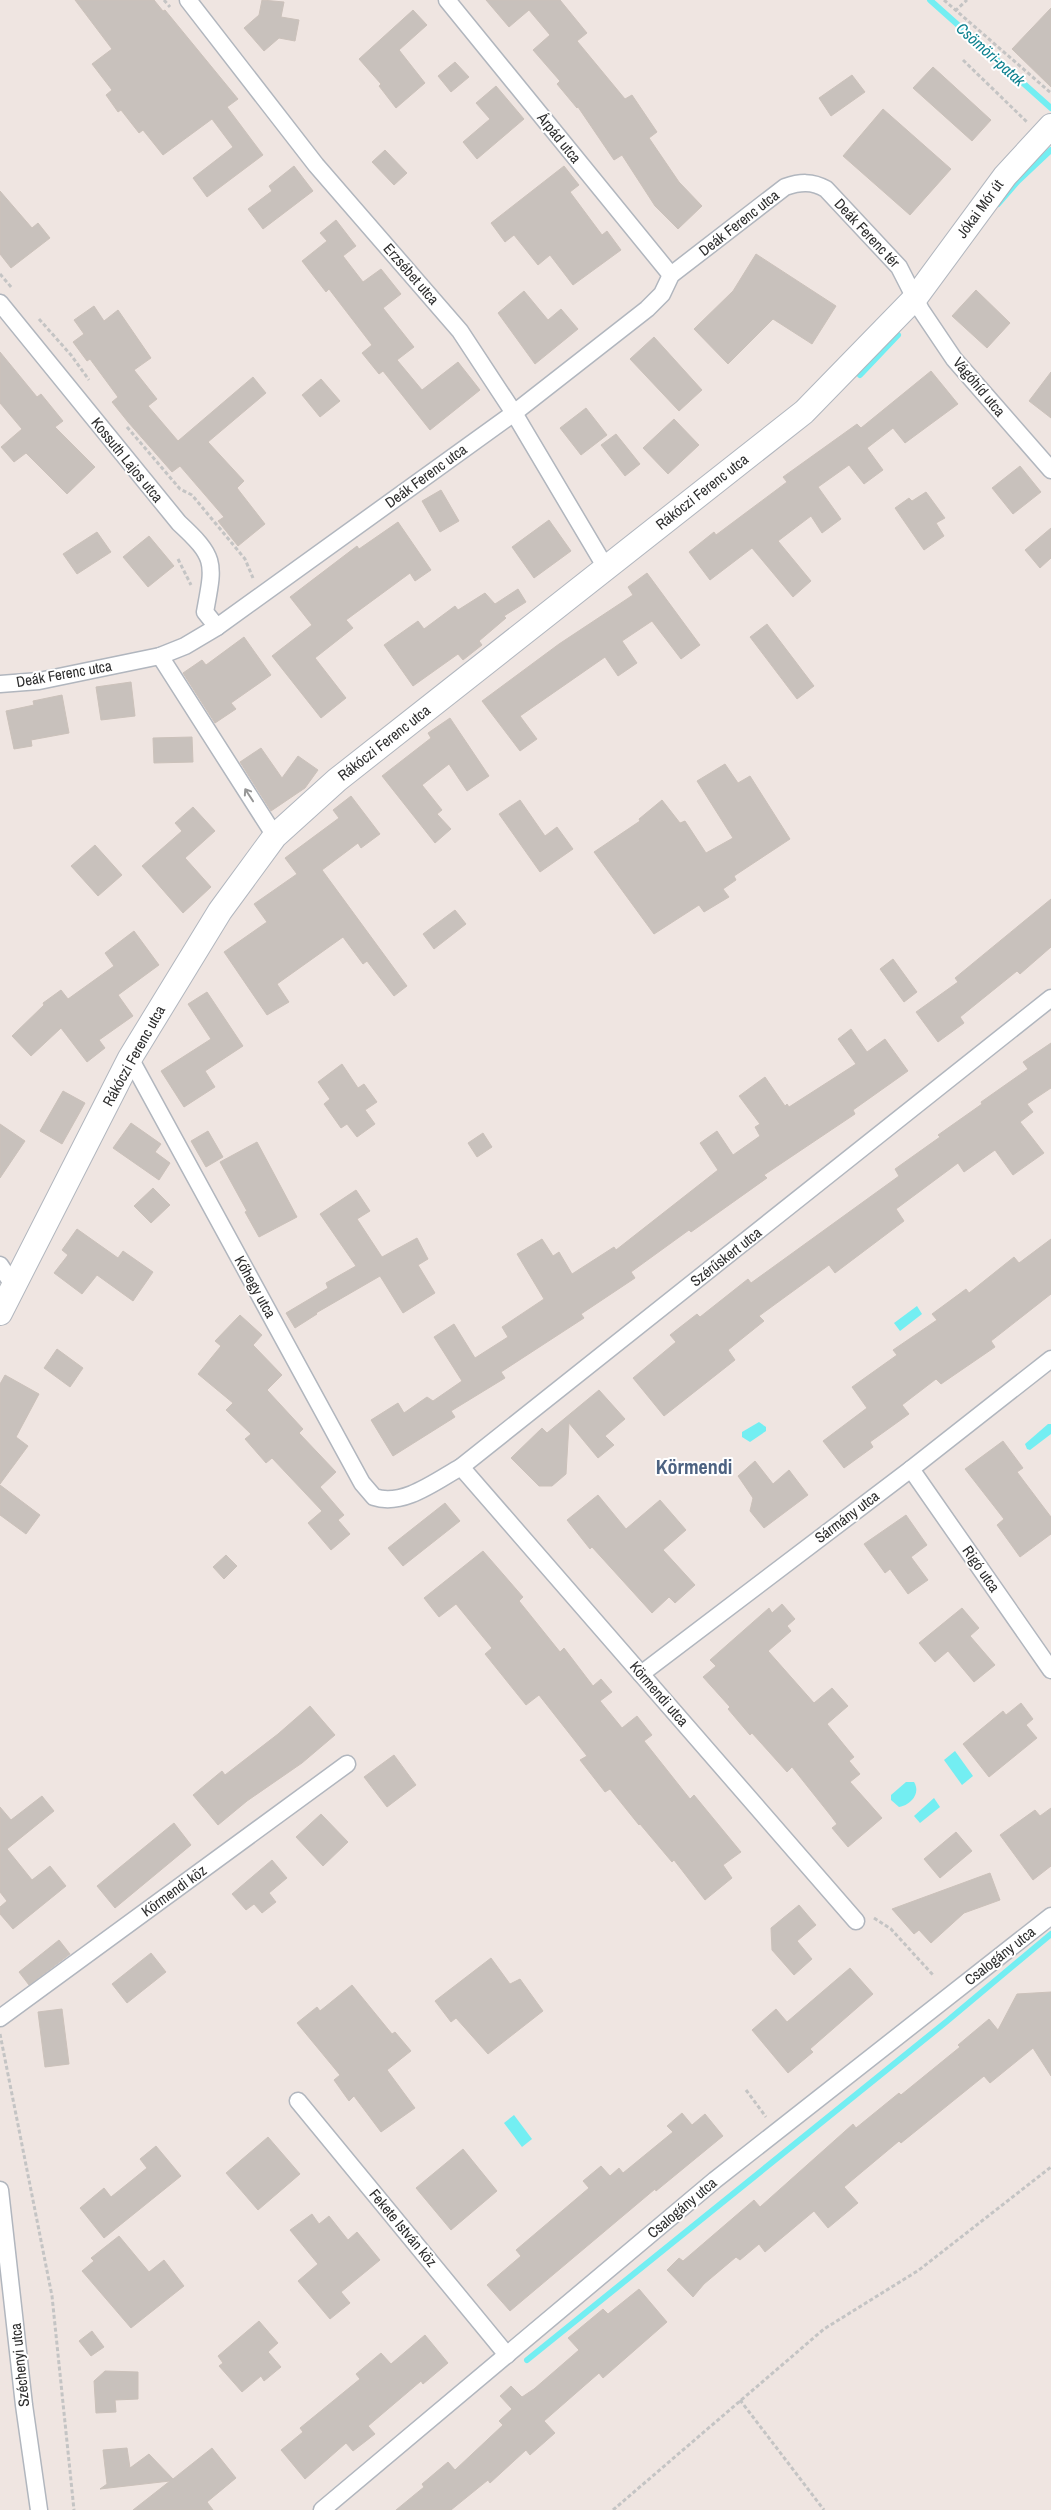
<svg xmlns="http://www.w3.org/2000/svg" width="1051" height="2510" viewBox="0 0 1051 2510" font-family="'Archivo Narrow',sans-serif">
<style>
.water{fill:#73eef2}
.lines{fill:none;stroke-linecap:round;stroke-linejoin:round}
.stream{stroke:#73eef2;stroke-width:6}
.building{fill:#c8c1bc;stroke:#cbc1ba}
.street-casing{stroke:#b1b6be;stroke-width:19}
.secondary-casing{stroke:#b1b6be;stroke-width:26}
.path{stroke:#c4c4c4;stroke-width:3;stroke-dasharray:4 2.5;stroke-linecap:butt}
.street{stroke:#fff;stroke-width:16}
.secondary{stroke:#fff;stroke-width:24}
.oneway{stroke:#969696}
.labels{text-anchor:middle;stroke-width:4;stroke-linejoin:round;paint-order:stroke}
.street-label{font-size:15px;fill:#2e2e2e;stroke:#fff}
.water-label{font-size:16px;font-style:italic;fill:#0c818f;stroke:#fff}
.district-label{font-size:20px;font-weight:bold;fill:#4c6281;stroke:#fff}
</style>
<rect width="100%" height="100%" fill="#efe5e1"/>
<g class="water">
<polygon points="917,1306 922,1314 900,1331 894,1323"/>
<polygon points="759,1422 766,1427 766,1431 750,1442 742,1437 742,1432"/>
<polygon points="1048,1424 1051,1424 1051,1434 1030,1450 1027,1449 1025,1444"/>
<polygon points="955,1751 973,1776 962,1785 944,1760"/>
<path d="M906,1782H914C921,1793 911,1805 899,1807L891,1800V1795Z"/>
<polygon points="934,1798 940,1807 920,1823 914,1816"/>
<polygon points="514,2115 532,2139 522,2147 504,2123"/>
</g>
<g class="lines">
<g class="stream">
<polyline points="930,0 1051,108"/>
<polyline points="998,204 1018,181 1051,150"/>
<polyline points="860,375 898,335"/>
<polyline points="527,2360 946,2022 1051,1934"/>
</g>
</g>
<g class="building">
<polygon points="75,0 154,0 163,11 165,10 238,99 227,107 263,155 207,197 193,178 233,147 212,119 163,155 143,130 139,133 121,110 118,112 106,95 112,90 92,64 112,49"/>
<polygon points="262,0 284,2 281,17 299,20 295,41 279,38 264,51 244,28 259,15"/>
<polygon points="486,0 560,0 587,33 577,41 625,99 632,95 657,132 649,138 679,182 702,206 678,229 655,206 622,155 614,160 578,107 577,108 557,84 560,81 533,50 550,35 529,10 509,27"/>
<polygon points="1051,8 1051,87 1012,49"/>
<polygon points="413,10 427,25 399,50 425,83 396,108 379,86 381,84 359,59"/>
<polygon points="455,62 469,77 451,92 438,76"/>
<polygon points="933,67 991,120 972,141 913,88"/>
<polygon points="852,75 865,92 831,116 819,98"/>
<polygon points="496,86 524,119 477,159 463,142 490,119 476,103"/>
<polygon points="883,109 951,169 910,215 843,156"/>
<polygon points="385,150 407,173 394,185 372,162"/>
<polygon points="294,166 313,191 263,229 248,209 272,191 269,186"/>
<polygon points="564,166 579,185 570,192 602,235 607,231 621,250 573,285 550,255 538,265 514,235 505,242 491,223"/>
<polygon points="0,191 32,228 38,223 50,238 11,268 0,254"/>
<polygon points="336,220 356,246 343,256 363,282 381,269 401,294 383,308 414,347 397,360 422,390 458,362 480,390 430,430 383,371 379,374 362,353 372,345 329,289 326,292 302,261 327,241 320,233"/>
<polygon points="756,254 836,306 812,344 773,319 728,364 694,329 733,291"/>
<polygon points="976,290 1010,323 987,348 952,316"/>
<polygon points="524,291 548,320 561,309 578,329 535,364 498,313"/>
<polygon points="94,306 104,321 118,310 151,358 134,370 157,399 148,406 178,441 253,377 266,393 208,442 244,481 237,488 265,524 238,546 218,521 224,517 180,466 172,472 128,422 112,402 118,397 90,359 87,361 73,342 84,334 74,320"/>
<polygon points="654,337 702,390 679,411 630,359"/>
<polygon points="0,352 37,397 41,394 63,421 55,427 95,467 67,494 26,453 14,462 1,447 22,429 0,403"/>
<polygon points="931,371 958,404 905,443 893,428 867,448 883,470 864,484 849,465 818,487 841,519 822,533 811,516 778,541 811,581 793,597 752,548 710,580 689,552 714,532 716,535 787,482 783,477 857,424 861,428"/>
<polygon points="1051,372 1051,418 1029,401"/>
<polygon points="321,379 340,401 320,417 302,395"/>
<polygon points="586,408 607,435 581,455 560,428"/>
<polygon points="674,419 699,445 668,474 643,448"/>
<polygon points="616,434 640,464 625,476 601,445"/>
<polygon points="1020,466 1041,492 1013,514 992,488"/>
<polygon points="441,490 459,521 440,532 422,501"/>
<polygon points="926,492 945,518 936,523 944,536 924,550 895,508 909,498 912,501"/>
<polygon points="549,520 571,551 534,578 512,547"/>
<polygon points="398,522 431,570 415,581 410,573 346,620 353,628 315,658 346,698 321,718 272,656 312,625 290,597 357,546 359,549"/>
<polygon points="1051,528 1051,558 1040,568 1025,550"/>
<polygon points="97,532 111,552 77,574 63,554"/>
<polygon points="149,536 174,566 148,587 123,557"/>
<polygon points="647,573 700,645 681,659 652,621 622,641 637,663 618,676 605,657 520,716 537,739 520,751 482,701 559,644 633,595 628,587"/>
<polygon points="518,589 526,602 504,616 506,618 479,641 482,645 463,660 458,654 413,686 384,645 418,621 424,629 455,606 458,610 485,593 495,604"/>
<polygon points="767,624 814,686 797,699 750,637"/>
<polygon points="244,637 271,675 231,703 236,709 215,723 183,673 202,660 206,665"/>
<polygon points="131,682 135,716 101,720 96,687"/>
<polygon points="62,695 69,733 31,740 32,746 14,749 6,711 34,705 33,701"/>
<polygon points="450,718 489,776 467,791 449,764 422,785 442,810 437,814 451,829 435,843 382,776 431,738 428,733"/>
<polygon points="192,737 193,762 154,763 153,738"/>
<polygon points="261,748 282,778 298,756 318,770 305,788 271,811 240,762"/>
<polygon points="725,764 738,783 750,776 790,839 734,876 736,880 723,889 729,897 704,912 699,905 654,934 594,852 640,821 639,819 662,800 680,823 685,821 706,853 733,838 697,781"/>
<polygon points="351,796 380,834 361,848 358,843 322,870 407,986 394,996 367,961 363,964 343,937 277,984 289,1002 267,1015 224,952 267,922 254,904 297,874 285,858 339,818 333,810"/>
<polygon points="520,800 545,836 557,827 573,849 540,872 499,814"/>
<polygon points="193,807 215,831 185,858 211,887 183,913 142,866 182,831 175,823"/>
<polygon points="95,845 122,875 98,896 71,866"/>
<polygon points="1051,899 1051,947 1020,974 1017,971 960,1017 964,1023 938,1042 916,1012 958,982 955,978"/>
<polygon points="455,910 466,924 434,949 423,934"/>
<polygon points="134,931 159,965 118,995 133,1016 99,1040 105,1048 87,1062 61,1028 31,1056 12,1036 44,1005 43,1003 61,990 68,999 114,966 105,953"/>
<polygon points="893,959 917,992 904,1002 880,969"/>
<polygon points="207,992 243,1046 205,1071 215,1087 184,1107 161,1071 211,1039 188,1004"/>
<polygon points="851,1029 867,1052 885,1039 908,1071 853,1110 855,1114 764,1175 767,1178 691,1232 689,1230 631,1272 635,1278 581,1314 584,1318 501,1372 505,1378 451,1411 455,1417 393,1456 371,1420 398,1403 404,1413 427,1397 433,1401 462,1381 434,1337 454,1324 475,1358 508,1337 502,1327 544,1299 517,1254 542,1239 553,1256 559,1252 572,1274 614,1247 616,1250 718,1170 700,1143 717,1131 733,1155 760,1136 755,1127 760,1124 739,1096 765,1077 785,1106 787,1104 789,1107 856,1064 838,1039"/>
<polygon points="1051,1043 1051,1088 1027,1104 1033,1112 1020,1122 1044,1153 1013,1175 995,1150 964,1172 958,1163 896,1209 904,1221 835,1273 829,1265 759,1316 764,1321 728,1350 735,1360 664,1416 633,1378 676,1342 670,1335 697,1314 700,1317 748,1279 751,1283 899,1176 895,1169 940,1137 938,1135 982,1104 981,1102 1028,1069 1023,1062"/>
<polygon points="342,1064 358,1088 364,1084 377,1102 365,1110 375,1124 357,1137 347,1124 341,1128 324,1104 330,1099 318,1082"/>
<polygon points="63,1091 85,1103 62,1144 40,1131"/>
<polygon points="131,1123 161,1144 155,1152 170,1163 159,1180 113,1148"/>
<polygon points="0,1124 25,1141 0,1178"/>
<polygon points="208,1131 223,1157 206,1167 191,1141"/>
<polygon points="483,1133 492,1147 477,1157 468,1143"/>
<polygon points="257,1142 297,1217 259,1237 245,1212 247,1211 220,1162"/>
<polygon points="153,1188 170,1205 151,1223 134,1206"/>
<polygon points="356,1190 370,1211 357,1219 382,1257 417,1238 428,1259 418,1265 435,1293 403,1313 380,1276 316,1313 317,1314 295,1328 286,1313 328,1288 326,1283 356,1266 320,1214"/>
<polygon points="77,1229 118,1258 123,1251 153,1272 133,1301 97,1275 82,1294 54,1273 68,1255 62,1250"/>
<polygon points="1051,1239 1051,1294 991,1341 995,1347 941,1384 936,1379 902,1405 909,1414 870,1442 873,1447 844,1468 823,1441 867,1408 852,1387 897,1355 893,1350 937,1320 932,1314 966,1289 969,1293 1014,1257 1019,1263"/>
<polygon points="240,1315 262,1335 253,1345 282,1375 267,1390 303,1429 299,1433 336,1472 320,1487 344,1515 338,1520 350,1534 331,1550 308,1523 322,1511 272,1458 266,1463 245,1439 251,1434 226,1410 233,1403 198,1374 221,1346 215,1341"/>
<polygon points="57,1349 83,1368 70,1387 44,1368"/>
<polygon points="5,1375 39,1394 16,1437 28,1446 0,1484 0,1384"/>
<polygon points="599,1390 625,1419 605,1436 614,1445 598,1458 569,1423 566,1474 552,1486 539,1486 511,1458 542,1428 547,1433"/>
<polygon points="1003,1441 1023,1468 1017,1472 1051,1517 1051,1534 1020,1557 997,1525 1004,1519 965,1469"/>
<polygon points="755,1461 773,1484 789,1470 808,1495 764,1528 750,1511 753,1498 738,1476"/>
<polygon points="0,1485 40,1515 26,1534 0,1515"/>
<polygon points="598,1495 626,1529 660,1500 686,1530 663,1550 695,1585 675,1603 669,1597 652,1613 592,1547 590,1549 567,1520"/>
<polygon points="445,1503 460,1521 403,1566 388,1548"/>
<polygon points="906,1515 927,1545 911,1557 928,1580 908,1594 890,1569 885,1573 864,1544"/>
<polygon points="483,1551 523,1597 519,1601 560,1652 564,1648 593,1686 601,1679 612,1692 600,1701 622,1728 637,1716 652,1735 644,1741 690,1799 694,1795 741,1852 723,1865 732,1878 705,1900 674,1860 672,1862 640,1824 639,1825 610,1789 605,1792 580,1760 587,1756 539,1695 526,1705 485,1654 492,1648 456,1604 439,1617 424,1598"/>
<polygon points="226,1555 237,1566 224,1579 213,1567"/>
<polygon points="782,1604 795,1619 787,1626 791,1631 768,1651 814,1703 832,1688 848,1706 827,1724 854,1757 849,1761 860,1774 850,1782 882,1818 848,1847 832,1828 837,1824 831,1816 792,1767 787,1772 752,1733 750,1735 728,1709 730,1707 703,1677 716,1666 710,1660 769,1608 772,1613"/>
<polygon points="962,1608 979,1628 970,1636 995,1665 974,1682 948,1651 935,1662 919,1643"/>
<polygon points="1021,1703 1033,1719 1026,1725 1037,1738 989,1777 963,1744 1003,1711 1006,1715"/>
<polygon points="310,1706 335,1735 302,1763 247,1801 218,1825 193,1795 222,1771 225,1775 278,1734"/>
<polygon points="394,1755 416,1785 387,1807 364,1777"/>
<polygon points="42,1796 54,1811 7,1849 32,1880 50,1866 66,1886 13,1929 0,1914 0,1907 7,1901 0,1892 0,1807 11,1820"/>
<polygon points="1051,1808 1051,1866 1033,1880 1000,1835 1035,1810 1040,1816"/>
<polygon points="321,1814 348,1842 323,1866 296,1837"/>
<polygon points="174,1823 191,1845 115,1908 97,1886"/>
<polygon points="956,1832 972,1851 940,1878 924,1859"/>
<polygon points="272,1860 287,1878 269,1893 276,1902 262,1913 254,1904 246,1910 232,1894"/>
<polygon points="990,1873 1000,1900 964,1913 931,1943 919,1930 914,1934 892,1909"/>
<polygon points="799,1905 816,1925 797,1941 812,1959 794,1975 772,1950 771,1928"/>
<polygon points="59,1940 70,1954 29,1985 19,1972"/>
<polygon points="151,1953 166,1972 127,2003 112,1984"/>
<polygon points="491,1958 510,1984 520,1979 543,2011 488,2054 456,2018 451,2022 435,2001"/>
<polygon points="850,1968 873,1994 810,2049 813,2052 788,2073 752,2030 776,2009 787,2022"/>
<polygon points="352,1985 392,2034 395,2032 411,2051 387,2070 415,2108 381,2132 354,2096 349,2101 334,2080 340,2075 297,2023 317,2007 320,2011"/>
<polygon points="1051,1992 1051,2076 1033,2048 990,2083 984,2076 901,2143 899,2141 844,2187 858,2203 828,2228 814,2211 765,2252 759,2244 740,2260 736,2257 704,2284 693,2297 667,2270 679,2258 683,2261 754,2200 760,2207 853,2124 856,2128 899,2093 901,2095 960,2047 958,2045 989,2019 998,2030 1017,1994"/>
<polygon points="62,2009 69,2064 45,2067 38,2012"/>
<polygon points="682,2113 692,2125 705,2114 723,2136 656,2191 655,2189 510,2311 487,2285 521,2256 516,2250 589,2188 583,2181 601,2166 610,2176 619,2168 623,2173 673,2132 667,2126"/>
<polygon points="268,2137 300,2174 258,2210 226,2173"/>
<polygon points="156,2146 181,2176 104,2238 80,2208 104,2188 111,2197 147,2168 140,2159"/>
<polygon points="463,2149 497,2191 451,2230 416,2188"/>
<polygon points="312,2214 319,2224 329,2216 348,2240 357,2232 380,2260 341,2292 350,2303 330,2319 298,2281 318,2264 290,2230"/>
<polygon points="119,2236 149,2272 164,2260 184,2286 131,2328 82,2271 94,2261 91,2258"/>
<polygon points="639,2289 667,2322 603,2378 599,2373 544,2421 555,2433 530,2455 526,2450 490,2483 488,2480 451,2510 396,2510 424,2487 422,2484 448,2462 455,2470 503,2425 499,2421 512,2409 500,2396 511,2386 522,2397 534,2389 579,2350 568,2338 603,2309 608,2314"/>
<polygon points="259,2321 278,2343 268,2352 281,2367 264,2381 261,2376 242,2392 219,2366 223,2363 218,2356"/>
<polygon points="92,2331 104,2347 91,2356 79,2341"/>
<polygon points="425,2335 448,2363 423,2384 421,2381 368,2426 375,2434 353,2451 346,2443 305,2479 281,2450 303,2432 300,2428 360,2379 356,2374 381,2353 391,2364"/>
<polygon points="105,2371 138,2372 138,2399 115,2400 116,2412 96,2413 94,2381"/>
<polygon points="127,2448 130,2468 149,2454 173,2479 212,2448 236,2478 207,2502 213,2510 133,2510 170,2481 100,2489 107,2484 103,2450"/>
</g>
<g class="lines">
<defs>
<g id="street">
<polyline points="188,0 316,165 460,331 514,413 606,568"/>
<polyline points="447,0 671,275"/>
<path d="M0,303L179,523C217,558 214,563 205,612L217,627"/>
<polyline points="160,656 275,836"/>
<path d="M0,684L39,681L160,656L185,646L217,627L514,413L647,309L662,294L671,275L785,187C800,182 812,181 826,189L899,267L921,310L954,359L1051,470"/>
<path d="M130,1058L362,1483L374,1497C403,1507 436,1481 461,1467L1051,998"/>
<polyline points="0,1265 13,1285"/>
<polyline points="461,1467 856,1921"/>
<polyline points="911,1469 1051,1670"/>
<polyline points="641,1674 911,1469 1051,1359"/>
<polyline points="0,2018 347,1764"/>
<polyline points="298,2101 507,2355"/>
<polyline points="0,2190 24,2405 39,2510"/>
<polyline points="322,2510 715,2180 1051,1916"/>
</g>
<polyline id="secondary" points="0,1313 130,1058 220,911 275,836 337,780 804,412 916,297 1005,176 1051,126"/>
</defs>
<use href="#street" class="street-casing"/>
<use href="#secondary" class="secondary-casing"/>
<g class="path">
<polyline points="164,0 170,7"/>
<polyline points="944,0 1051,93"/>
<polyline points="955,11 967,0"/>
<polyline points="963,60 1027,122"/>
<polyline points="0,274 12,288"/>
<polyline points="39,319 71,355 89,380"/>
<polyline points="127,427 180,489 192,495 245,559 253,578"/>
<polyline points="178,559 191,585"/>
<polyline points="874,1918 891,1929 933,1975"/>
<polyline points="0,2034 52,2296 74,2510"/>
<polyline points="746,2090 766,2117"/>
<polyline points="740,2400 824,2510"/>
<polyline points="613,2510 824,2329 919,2270 1051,2167"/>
</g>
<use href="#street" class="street"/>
<use href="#secondary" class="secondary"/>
</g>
<defs><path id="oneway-shaft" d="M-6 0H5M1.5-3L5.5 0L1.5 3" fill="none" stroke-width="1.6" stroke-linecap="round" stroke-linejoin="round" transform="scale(1.25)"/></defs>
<use class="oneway" href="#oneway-shaft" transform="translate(249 795) rotate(-123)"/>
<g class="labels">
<g class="street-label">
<text transform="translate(559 138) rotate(51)" y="5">Árpád utca</text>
<text transform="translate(980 209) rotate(-54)" y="5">Jókai Mór út</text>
<text transform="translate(739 223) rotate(-38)" y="5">Deák Ferenc utca</text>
<text transform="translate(867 233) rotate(47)" y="5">Deák Ferenc tér</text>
<text transform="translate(411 274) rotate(49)" y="5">Erzsébet utca</text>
<text transform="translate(979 387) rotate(50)" y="5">Vágóhíd utca</text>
<text transform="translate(127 460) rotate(51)" y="5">Kossuth Lajos utca</text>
<text transform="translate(426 476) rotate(-36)" y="5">Deák Ferenc utca</text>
<text transform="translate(702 492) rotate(-38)" y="5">Rákóczi Ferenc utca</text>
<text transform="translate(64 674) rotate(-10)" y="5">Deák Ferenc utca</text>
<text transform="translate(384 743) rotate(-38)" y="5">Rákóczi Ferenc utca</text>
<text transform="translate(134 1056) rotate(-61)" y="5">Rákóczi Ferenc utca</text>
<text transform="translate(726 1257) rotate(-38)" y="5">Szérűskert utca</text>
<text transform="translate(255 1287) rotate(61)" y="5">Kőhegy utca</text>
<text transform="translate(847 1517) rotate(-37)" y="5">Sármány utca</text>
<text transform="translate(981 1569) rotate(55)" y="5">Rigó utca</text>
<text transform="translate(659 1694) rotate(49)" y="5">Körmendi utca</text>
<text transform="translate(174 1891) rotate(-36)" y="5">Körmendi köz</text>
<text transform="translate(1000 1956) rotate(-38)" y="5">Csalogány utca</text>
<text transform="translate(682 2208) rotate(-40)" y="5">Csalogány utca</text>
<text transform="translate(403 2228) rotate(50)" y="5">Fekete István köz</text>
<text transform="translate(20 2365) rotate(-96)" y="5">Széchenyi utca</text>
</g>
<g class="water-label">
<text transform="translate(991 54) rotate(42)" y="6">Csömöri-patak</text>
</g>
<g class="district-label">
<text x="694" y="1474">Körmendi</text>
</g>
</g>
</svg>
